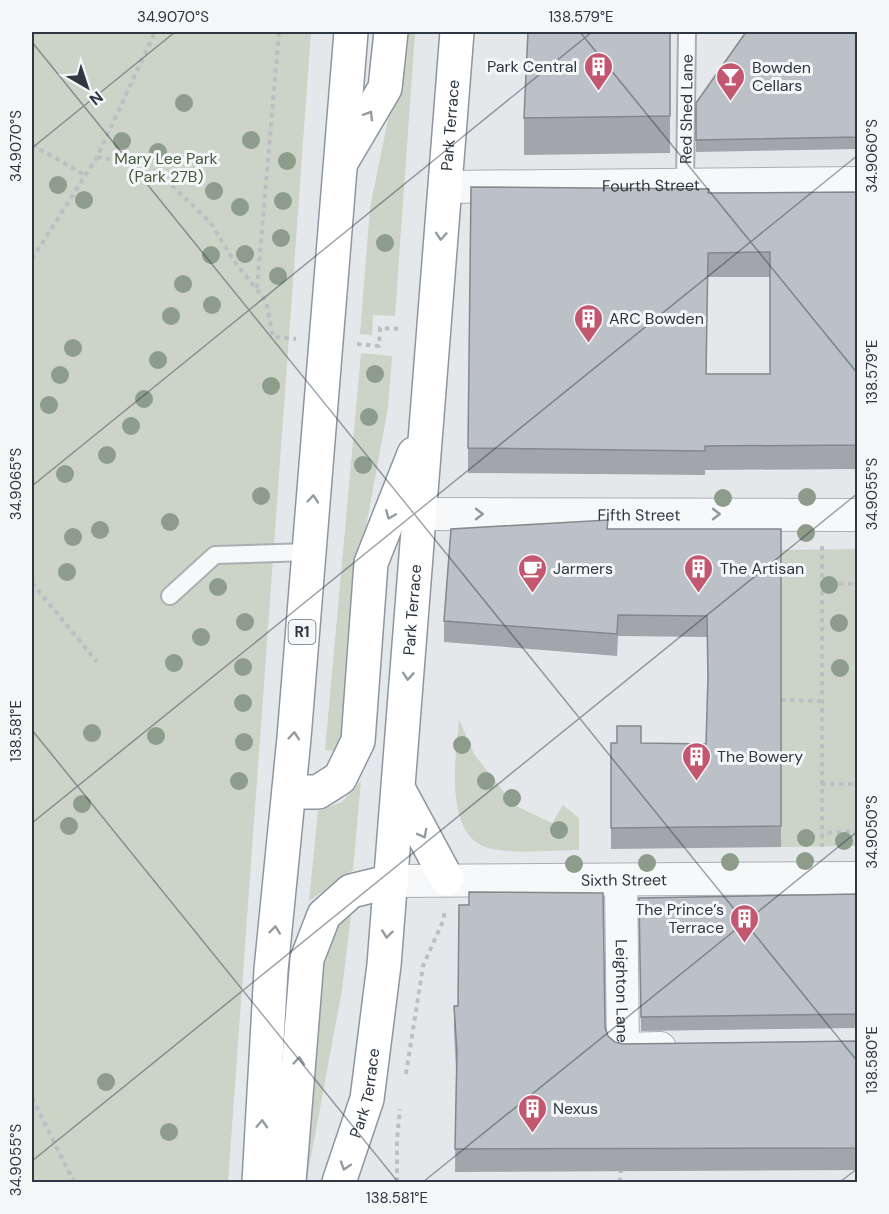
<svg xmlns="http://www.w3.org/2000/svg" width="889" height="1214" viewBox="0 0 889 1214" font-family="'DM Sans',sans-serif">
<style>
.green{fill:#cbd4c7}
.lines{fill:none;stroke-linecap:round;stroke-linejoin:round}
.service-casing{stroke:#aaafb5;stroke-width:20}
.minor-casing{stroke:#aaafb5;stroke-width:34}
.trunk-casing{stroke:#8d96a0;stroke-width:36}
.path{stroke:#bbbec3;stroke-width:4;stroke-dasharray:4.5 4.5;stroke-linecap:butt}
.service{stroke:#f7f8fa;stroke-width:16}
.minor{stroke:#f7f8fa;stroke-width:32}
.trunk{stroke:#fff;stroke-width:33}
.tree{fill:#8d9c8b}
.wall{fill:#a2a6ab;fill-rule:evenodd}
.building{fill:#bcc1c7;stroke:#84878b;stroke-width:1.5;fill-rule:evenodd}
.oneway{stroke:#969ba0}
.oneway2{stroke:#92989e}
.ticks{fill:none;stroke:#2e3742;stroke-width:1.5;stroke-opacity:0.45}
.labels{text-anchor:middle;stroke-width:6;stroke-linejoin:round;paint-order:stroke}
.shield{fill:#f4f6f8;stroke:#697079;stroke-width:1.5}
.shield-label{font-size:15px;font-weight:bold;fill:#2e3742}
.poi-label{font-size:16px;fill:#2e3742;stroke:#f4f6f8;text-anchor:start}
.street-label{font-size:16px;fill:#2e3742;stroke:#f4f6f8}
.park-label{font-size:16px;fill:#455d3c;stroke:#f4f6f8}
.neatline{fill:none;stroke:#2e3742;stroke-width:2}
.ticks-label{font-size:15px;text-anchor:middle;fill:#2e3742}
</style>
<rect width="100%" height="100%" fill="#e5e8eb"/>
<g class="green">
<polygon points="32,32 311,32 228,1182 32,1182"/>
<polygon points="398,32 415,32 395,316 373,315 372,335 360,334 370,208 392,100"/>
<polygon points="361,353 392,356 388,408 358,570 344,726 337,751 325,750"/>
<polygon points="857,549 857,846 781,847 781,550"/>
<path d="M459,719L474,754L514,805L552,823L563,805L579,818V850C553,850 518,854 492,849C442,840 456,755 459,719Z"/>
<polygon points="361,781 353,870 309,901 318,811 342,802"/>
<polygon points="337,914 351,915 342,990 307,1178 299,1176 318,950"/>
</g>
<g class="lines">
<defs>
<g id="service">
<path id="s1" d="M685,185L687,32"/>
<polyline points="170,596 215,555 309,552"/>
</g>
<g id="minor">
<path id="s2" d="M445,187L858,183"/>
<path id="s3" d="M420,514L858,515"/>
<path id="s4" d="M621,880L623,1049L660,1048"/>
<path id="s5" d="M392,881L858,878"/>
</g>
<g id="trunk">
<polyline points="343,159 385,88 391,32"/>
<polyline points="399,790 447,879"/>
<polyline points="289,792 318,792 340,778 358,741 371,563 414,454"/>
<polyline points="259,1182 271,970 294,738 351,32"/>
<polyline points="289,1182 307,959 324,915 351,891 392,881"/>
<path id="s6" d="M339,1182L367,1099L384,965L457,32"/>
</g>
</defs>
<use href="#service" class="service-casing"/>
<use href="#minor" class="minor-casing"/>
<use href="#trunk" class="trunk-casing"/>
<g class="path">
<polyline points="32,145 85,175"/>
<polyline points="97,157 125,162 168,182 210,222 234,261 266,301 273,337 296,339"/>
<polyline points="32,259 97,157 155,32"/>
<polyline points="257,288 279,32"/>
<polyline points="357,344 379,346 380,328 402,329"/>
<polyline points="822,546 822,847"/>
<polyline points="32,583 97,662"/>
<polyline points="821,583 858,584"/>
<polyline points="781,700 820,701"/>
<polyline points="821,784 857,784 857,831 822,833"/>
<polyline points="406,1074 423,966 443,921 445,911"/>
<polyline points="32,1098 74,1182"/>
<polyline points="397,1182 397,1140 400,1109"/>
<polyline points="620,1182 621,1167"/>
</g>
<use href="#service" class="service"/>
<use href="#minor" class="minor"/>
<use href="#trunk" class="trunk"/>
</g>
<g class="tree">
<circle cx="184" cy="103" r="9"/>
<circle cx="251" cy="140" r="9"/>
<circle cx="122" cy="141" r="9"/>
<circle cx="158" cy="152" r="9"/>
<circle cx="287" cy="161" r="9"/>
<circle cx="58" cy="185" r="9"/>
<circle cx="214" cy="191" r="9"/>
<circle cx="84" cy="200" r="9"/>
<circle cx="283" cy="201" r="9"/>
<circle cx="240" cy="207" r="9"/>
<circle cx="281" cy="238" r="9"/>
<circle cx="385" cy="243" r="9"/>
<circle cx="245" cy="254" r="9"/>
<circle cx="211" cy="255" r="9"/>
<circle cx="278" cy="276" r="9"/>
<circle cx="183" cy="284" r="9"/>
<circle cx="212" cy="305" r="9"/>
<circle cx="171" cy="316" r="9"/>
<circle cx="73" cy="348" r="9"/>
<circle cx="158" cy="360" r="9"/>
<circle cx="375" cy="374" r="9"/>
<circle cx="60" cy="375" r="9"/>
<circle cx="271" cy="386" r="9"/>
<circle cx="144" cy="399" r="9"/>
<circle cx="49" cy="405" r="9"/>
<circle cx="369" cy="417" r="9"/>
<circle cx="131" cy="426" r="9"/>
<circle cx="107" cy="455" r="9"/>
<circle cx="363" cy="465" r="9"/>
<circle cx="65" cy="474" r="9"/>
<circle cx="261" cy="496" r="9"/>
<circle cx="807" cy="497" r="9"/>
<circle cx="723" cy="498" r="9"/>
<circle cx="170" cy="522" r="9"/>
<circle cx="100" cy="530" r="9"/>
<circle cx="806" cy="533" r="9"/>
<circle cx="73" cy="537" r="9"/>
<circle cx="67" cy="572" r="9"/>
<circle cx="829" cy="585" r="9"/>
<circle cx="218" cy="587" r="9"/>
<circle cx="245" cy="622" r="9"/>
<circle cx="839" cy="623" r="9"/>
<circle cx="201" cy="637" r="9"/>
<circle cx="174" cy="663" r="9"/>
<circle cx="243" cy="667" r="9"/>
<circle cx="840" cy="668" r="9"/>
<circle cx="243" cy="703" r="9"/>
<circle cx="92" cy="733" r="9"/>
<circle cx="156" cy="736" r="9"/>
<circle cx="244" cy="742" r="9"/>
<circle cx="462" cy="745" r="9"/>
<circle cx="239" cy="781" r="9"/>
<circle cx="486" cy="781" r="9"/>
<circle cx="512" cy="798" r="9"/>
<circle cx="82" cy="804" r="9"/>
<circle cx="69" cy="826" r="9"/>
<circle cx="559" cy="830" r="9"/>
<circle cx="806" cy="838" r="9"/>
<circle cx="844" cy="841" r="9"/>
<circle cx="805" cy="861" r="9"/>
<circle cx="730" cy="862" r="9"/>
<circle cx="647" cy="863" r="9"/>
<circle cx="574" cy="864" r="9"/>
<circle cx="106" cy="1082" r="9"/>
<circle cx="169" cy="1132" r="9"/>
</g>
<g class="wall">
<polygon points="670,32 670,153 524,155 524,118"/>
<polygon points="858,32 858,149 696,152 696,103"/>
<path d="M858,192V469L705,470V475L468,473V448L708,193ZM708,277H770V374H706Z"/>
<polygon points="608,529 781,529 781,847 611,849 611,743 706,744 708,682 707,637 618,636 617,656 444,642 444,621"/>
<polygon points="858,894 858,1028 641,1031 639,898"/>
<polygon points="454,1006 605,1027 608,1036 615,1042 623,1044 858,1041 858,1170 455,1172 456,1071 454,1029"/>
</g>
<g class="building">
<polygon points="528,32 670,32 670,116 524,118"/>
<polygon points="746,32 858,32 858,137 696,140 696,103"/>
<path d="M471,187L709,189L708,193L858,192V445L705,446V451L468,448ZM770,252V374H706L708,253Z"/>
<polygon points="608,520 607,529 781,529 781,826 611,828 611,743 617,743 617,726 641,726 641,743 706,744 708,676 707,616 618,615 617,634 444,621 451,529"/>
<polygon points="469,892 603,893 605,1027 608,1036 615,1042 623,1044 858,1041 858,1148 455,1149 457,1053 454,1006 458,1006 459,905 469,905"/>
<polygon points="858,894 858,1014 641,1017 639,898"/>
</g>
<defs><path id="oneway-chevron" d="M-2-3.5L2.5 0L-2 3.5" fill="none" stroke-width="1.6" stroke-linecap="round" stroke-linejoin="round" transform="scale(1.5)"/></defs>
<g class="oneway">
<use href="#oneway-chevron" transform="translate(369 115) rotate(-59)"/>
<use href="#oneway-chevron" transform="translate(441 236) rotate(94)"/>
<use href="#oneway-chevron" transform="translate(313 499) rotate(-85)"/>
<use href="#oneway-chevron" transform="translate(390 515) rotate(112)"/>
<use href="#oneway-chevron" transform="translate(408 676) rotate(94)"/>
<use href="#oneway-chevron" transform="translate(294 736) rotate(-85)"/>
<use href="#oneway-chevron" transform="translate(423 834) rotate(62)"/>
<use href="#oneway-chevron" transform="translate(275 930) rotate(-84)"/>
<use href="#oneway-chevron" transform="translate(387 934) rotate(96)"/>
<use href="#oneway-chevron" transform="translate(299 1061) rotate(-85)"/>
<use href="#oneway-chevron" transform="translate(262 1124) rotate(-87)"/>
<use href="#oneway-chevron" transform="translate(345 1166) rotate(108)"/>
</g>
<g class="oneway2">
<use href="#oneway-chevron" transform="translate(479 514)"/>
<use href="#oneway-chevron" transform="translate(716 514)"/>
</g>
<path class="ticks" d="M580,32L858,374M32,42L858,1062M32,148L175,32M32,486L592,32M32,730L398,1182M32,823L858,155M32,1161L858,493M423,1182L858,831M840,1182L858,1168"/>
<defs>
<symbol id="building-pin" viewBox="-11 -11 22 30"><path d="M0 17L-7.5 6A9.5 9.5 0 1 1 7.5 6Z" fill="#c35770" stroke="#f4f6f8"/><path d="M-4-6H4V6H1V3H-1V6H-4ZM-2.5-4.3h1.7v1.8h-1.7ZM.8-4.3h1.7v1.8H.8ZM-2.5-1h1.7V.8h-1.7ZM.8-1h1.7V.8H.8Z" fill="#fff"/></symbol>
<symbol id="bar-pin" viewBox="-11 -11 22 30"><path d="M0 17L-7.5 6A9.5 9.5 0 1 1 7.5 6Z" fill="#c35770" stroke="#f4f6f8"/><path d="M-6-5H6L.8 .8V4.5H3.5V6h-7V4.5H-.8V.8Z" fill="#fff"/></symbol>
<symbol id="cafe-pin" viewBox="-11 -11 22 30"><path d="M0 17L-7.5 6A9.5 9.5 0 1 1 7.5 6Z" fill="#c35770" stroke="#f4f6f8"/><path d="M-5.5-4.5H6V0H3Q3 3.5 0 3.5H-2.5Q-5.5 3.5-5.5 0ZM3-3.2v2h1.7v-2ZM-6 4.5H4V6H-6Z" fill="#fff"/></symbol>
</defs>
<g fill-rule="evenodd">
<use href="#building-pin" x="582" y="50" width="33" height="45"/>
<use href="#bar-pin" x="714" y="60" width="33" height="45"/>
<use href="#building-pin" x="572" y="302" width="33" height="45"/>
<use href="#cafe-pin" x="516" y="552" width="33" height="45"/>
<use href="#building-pin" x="682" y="552" width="33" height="45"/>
<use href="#building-pin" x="680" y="740" width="33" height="45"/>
<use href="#building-pin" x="728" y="902" width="33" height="45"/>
<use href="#building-pin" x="516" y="1092" width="33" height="45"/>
</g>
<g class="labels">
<rect class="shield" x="288.5" y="620" width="27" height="24" rx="4.5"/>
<g class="shield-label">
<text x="302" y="637">R1</text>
</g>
<g class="poi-label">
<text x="577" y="72" text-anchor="end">Park Central</text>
<text x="752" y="73">Bowden<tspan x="752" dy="18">Cellars</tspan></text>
<text x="609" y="324">ARC Bowden</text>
<text x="553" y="574">Jarmers</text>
<text x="720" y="574">The Artisan</text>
<text x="717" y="762">The Bowery</text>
<text x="724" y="915" text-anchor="end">The Prince’s<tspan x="724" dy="18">Terrace</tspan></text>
<text x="553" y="1114">Nexus</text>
</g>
<g class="street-label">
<text dy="6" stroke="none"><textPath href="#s1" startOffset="76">Red Shed Lane</textPath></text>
<text dy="6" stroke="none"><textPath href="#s6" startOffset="1065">Park Terrace</textPath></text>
<text dy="6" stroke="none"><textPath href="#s2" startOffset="206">Fourth Street</textPath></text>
<text dy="6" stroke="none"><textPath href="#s3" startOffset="219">Fifth Street</textPath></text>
<text dy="6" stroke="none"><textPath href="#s6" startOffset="579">Park Terrace</textPath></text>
<text dy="6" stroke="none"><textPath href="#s5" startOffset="232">Sixth Street</textPath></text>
<text dy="6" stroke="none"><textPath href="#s4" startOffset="111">Leighton Lane</textPath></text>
<text dy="6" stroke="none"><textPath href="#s6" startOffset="93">Park Terrace</textPath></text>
</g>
<g class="park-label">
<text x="166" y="164">Mary Lee Park<tspan x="166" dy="18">(Park 27B)</tspan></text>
</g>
</g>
<rect width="889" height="1214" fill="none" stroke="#f4f6f8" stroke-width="66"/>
<g transform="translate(87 87) rotate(141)" stroke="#f4f6f8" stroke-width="4.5" paint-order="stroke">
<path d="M0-4.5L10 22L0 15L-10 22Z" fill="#2e3742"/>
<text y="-9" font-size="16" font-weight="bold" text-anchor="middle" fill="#2e3742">N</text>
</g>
<rect x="33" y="33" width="823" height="1148" class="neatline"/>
<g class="ticks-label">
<text x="173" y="22">34.9070°S</text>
<text x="581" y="22">138.579°E</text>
<text transform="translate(16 146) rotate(-90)" y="5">34.9070°S</text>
<text transform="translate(872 156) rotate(-90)" y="5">34.9060°S</text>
<text transform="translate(872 372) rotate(-90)" y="5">138.579°E</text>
<text transform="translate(16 484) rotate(-90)" y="5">34.9065°S</text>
<text transform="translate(872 494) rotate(-90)" y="5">34.9055°S</text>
<text transform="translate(16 731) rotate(-90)" y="5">138.581°E</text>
<text transform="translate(872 832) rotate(-90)" y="5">34.9050°S</text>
<text transform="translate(872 1060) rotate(-90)" y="5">138.580°E</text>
<text transform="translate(16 1160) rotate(-90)" y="5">34.9055°S</text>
<text x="397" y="1203">138.581°E</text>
</g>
</svg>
